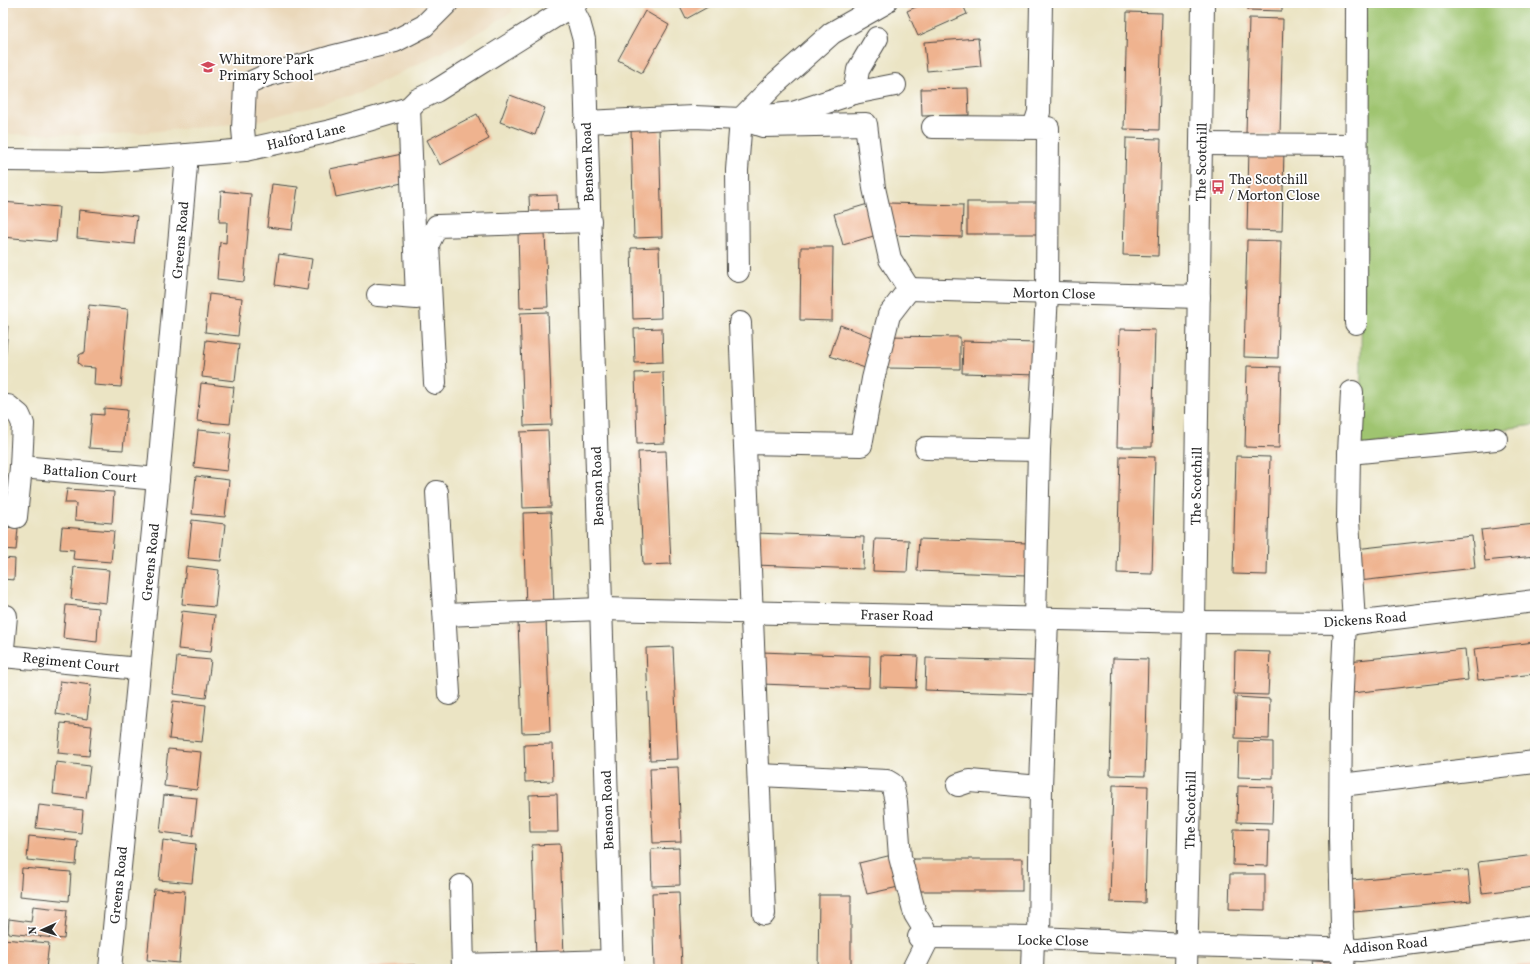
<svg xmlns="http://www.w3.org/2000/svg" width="1538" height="972" viewBox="0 0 1538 972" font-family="Vollkorn,serif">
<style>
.built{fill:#ead8ba}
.green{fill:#9fc46f;stroke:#65784d}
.building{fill:#efb38f}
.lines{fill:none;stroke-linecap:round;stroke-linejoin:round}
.minor-casing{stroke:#484742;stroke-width:24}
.minor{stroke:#fff;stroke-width:22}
.labels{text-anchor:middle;stroke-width:3.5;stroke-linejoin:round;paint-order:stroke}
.poi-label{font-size:14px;fill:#2b2b2b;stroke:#fff;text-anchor:start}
.street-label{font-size:14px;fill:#2b2b2b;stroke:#fff}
</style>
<rect width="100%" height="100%" fill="#fff"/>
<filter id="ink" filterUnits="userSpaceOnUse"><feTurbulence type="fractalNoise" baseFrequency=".025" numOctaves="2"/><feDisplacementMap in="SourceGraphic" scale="8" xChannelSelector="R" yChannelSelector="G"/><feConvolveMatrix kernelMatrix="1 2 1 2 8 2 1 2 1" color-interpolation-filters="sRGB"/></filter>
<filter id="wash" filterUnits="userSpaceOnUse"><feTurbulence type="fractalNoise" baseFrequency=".012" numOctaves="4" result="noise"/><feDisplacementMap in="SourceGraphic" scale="16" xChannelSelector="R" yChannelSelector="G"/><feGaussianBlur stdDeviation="0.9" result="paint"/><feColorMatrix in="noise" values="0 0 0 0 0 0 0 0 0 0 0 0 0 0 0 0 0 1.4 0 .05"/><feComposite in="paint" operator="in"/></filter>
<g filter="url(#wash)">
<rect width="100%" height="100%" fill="#ebe4c4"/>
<polygon class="built" points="3,3 511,3 512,12 464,41 360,93 261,120 224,125 116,135 3,134"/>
<polygon class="green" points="1365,3 1535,3 1535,425 1360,447"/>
<g id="blocks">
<g class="building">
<polygon points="678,3 715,3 686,19"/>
<polygon points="925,3 962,3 967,14 918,36 907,11"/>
<polygon points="1248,3 1282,3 1282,11 1248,10"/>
<polygon points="645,11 669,25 642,73 618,60"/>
<polygon points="1127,12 1162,13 1159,130 1124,129"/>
<polygon points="1249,18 1283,19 1280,135 1246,134"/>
<polygon points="978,38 981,66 927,71 924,42"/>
<polygon points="968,88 969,115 922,116 921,89"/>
<polygon points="510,95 545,108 535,135 500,122"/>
<polygon points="477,114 489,139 440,165 427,140"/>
<polygon points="659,127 662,237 634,238 631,128"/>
<polygon points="1126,138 1161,139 1158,256 1123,255"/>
<polygon points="1249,149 1284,150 1282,231 1247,230"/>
<polygon points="402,154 407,182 336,197 330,169"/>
<polygon points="272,184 298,187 292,230 267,227"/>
<polygon points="221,191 251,194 244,282 217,279 220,242 226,243 227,222 219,222"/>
<polygon points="557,195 558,216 530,218 529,196"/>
<polygon points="3,202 59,207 56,242 3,237"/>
<rect x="967" y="202" width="70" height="32"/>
<polygon points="889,203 963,205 962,237 889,235"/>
<polygon points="868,204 877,235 843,245 834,214"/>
<polygon points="79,210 137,216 134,244 77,238"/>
<polygon points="545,232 548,307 520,308 518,233"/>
<polygon points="1247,240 1281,241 1278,358 1244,357"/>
<polygon points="659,247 661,318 633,319 631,248"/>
<polygon points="801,247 833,247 832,321 800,320"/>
<polygon points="279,254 312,259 307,290 275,285"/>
<polygon points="209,294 242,298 238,336 205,332"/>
<polygon points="89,305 128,309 121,387 94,385 95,368 83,367 78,363 79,355 85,352"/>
<polygon points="548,312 552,425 524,426 520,313"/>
<polygon points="3,325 8,326 5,362 3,362"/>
<polygon points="840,325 875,338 865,368 830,356"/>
<polygon points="662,328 663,362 635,363 634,329"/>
<polygon points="1120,329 1155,330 1152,447 1117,447"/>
<polygon points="885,336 960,337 960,369 885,368"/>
<polygon points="206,340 239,344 235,381 202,377"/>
<polygon points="963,341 1038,343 1038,375 962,373"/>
<polygon points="1247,366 1281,367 1279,448 1245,447"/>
<polygon points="663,372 665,443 637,444 635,373"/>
<polygon points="201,383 234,387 230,424 197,421"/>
<polygon points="104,408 127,410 123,450 89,448 92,414 104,415"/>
<polygon points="198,430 231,433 227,471 194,467"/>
<polygon points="548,431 551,507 523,508 520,432"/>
<polygon points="666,451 671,564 643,565 638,452"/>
<polygon points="1120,456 1155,457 1152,574 1117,573"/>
<polygon points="1236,456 1270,457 1267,575 1233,574"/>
<polygon points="196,476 229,480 225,517 192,514"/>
<polygon points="67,489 114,492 112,523 75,520 76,503 65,503"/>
<polygon points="551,512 554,607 526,608 523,513"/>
<polygon points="192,520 225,524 221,561 188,558"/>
<polygon points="1535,524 1535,556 1485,561 1481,530"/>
<polygon points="3,527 18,528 16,550 3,549"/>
<polygon points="62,527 114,531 111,562 73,559 74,550 60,549"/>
<polygon points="755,533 864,537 863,569 754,565"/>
<polygon points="1472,536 1475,568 1359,581 1355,549"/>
<polygon points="875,539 909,540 907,572 873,571"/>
<polygon points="919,539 1028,543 1026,575 917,571"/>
<polygon points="3,558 15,559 14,580 3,579"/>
<polygon points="186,566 219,570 215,607 182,604"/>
<polygon points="74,567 109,570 106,603 71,599"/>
<polygon points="66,605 99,608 97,642 63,638"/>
<polygon points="182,611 215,615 211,652 178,649"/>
<polygon points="546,619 550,732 522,733 518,621"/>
<polygon points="1535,642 1535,674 1478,680 1474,649"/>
<polygon points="673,647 678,759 650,760 646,648"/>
<polygon points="1465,649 1468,680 1352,693 1348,661"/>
<polygon points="1235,651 1270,652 1268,695 1234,694"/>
<polygon points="761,652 870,656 869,688 761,684"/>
<polygon points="881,655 918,656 916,688 880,687"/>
<polygon points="177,657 211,660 206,698 173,694"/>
<polygon points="926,658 1035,661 1034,694 925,690"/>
<polygon points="1113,658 1148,659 1145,776 1110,775"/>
<polygon points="60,681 91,685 87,719 56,714"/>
<polygon points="1236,697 1270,699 1269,739 1235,738"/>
<polygon points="173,701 206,705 202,742 169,739"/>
<polygon points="61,723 92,726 89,756 58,753"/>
<polygon points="1239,741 1273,742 1273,778 1238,777"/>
<polygon points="552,744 553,781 525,782 524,745"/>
<polygon points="168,749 201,752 197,790 164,786"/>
<polygon points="56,762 90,766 86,798 53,794"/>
<polygon points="678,767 681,842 653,843 650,768"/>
<polygon points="1113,785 1148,786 1145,903 1110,902"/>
<polygon points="1238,786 1273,787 1272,823 1237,822"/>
<polygon points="557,794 558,832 530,832 529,795"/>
<polygon points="164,795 197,798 193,836 160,832"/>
<polygon points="39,805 83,810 81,833 36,828"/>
<polygon points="1234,829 1269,830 1268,866 1233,865"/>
<polygon points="29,836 78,841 76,865 27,860"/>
<polygon points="163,840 196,844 192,883 159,880"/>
<polygon points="560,844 564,957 536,958 532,845"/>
<polygon points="679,848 680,885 652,886 651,849"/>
<polygon points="896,854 903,886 867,894 859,863"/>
<polygon points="1535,855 1535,887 1482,893 1478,862"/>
<rect x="913" y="859" width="109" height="32"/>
<polygon points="22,868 71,872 69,901 20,896"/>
<polygon points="1468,870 1471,901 1354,912 1351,880"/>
<polygon points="1230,874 1265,874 1265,910 1229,909"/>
<polygon points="154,889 185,891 179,963 147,960"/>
<polygon points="679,892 682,967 654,968 652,893"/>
<polygon points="819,895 851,895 851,969 818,969"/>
<polygon points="33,906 67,910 64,939 8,933 9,919 31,922"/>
<polygon points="3,939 49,943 46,969 3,969"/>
<polygon points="1312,961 1332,962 1332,969 1313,969"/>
<polygon points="1535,964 1535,969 1497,969 1497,968"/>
<polygon points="416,965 416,969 368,969 368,967"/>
</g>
</g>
</g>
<g filter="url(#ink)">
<use href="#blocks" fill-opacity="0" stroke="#484742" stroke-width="1"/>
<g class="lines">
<defs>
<g id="minor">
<polyline points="571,6 579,22 584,40 612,969"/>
<polyline points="877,38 858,70 854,93 895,85"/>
<polyline points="741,119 763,126 866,124 874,188 890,259 909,289"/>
<polyline points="585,122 694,117 741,119 793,113 854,93"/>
<polyline points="933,127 1048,128 1047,293 1039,450 1035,618"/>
<polyline points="1034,127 1039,112 1041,3"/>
<polyline points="1201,144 1355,145"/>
<polyline points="245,150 243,129 245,85 265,76 331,57 395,41 424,26 447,3"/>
<polyline points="3,160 102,161 187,155 245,150 331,131 409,108 417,100 436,91 576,3"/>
<polyline points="738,271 737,170 741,119 777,82 832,33 885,3"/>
<polyline points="909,289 1199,297"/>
<polyline points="378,295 417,298 409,108"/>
<polyline points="740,323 764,914"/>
<polyline points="1356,323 1357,3"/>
<polyline points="435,383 428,244 437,226 590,221"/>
<polyline points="1352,392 1349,453 1348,520 1354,623"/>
<polyline points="8,406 19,415 23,424 21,467 158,479"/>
<polyline points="745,443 861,445 873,379 889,315 909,289"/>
<polyline points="926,448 1039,450"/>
<polyline points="1349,453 1496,439"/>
<polyline points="437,492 449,694"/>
<polyline points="16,517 21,467"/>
<polyline points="445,615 601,609 1194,622 1354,623 1535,601"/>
<polyline points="3,648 6,616"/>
<polyline points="3,656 139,669"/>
<polyline points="759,775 887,781 892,784 896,802 900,857 915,914 929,937 913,969"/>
<polyline points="958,785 970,781 1041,787"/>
<polyline points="1341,785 1535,762"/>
<polyline points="461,886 463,969"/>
<polyline points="919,937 1039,938 1187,945 1360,950 1535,927"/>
<polyline points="1039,938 1041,787 1047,619"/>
<polyline points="463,965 612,961"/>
<polyline points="110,969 158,479 187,155"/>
<polyline points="1032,969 1033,939"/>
<polyline points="1186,969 1194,622 1203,3"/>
<polyline points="1343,969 1344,949 1342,927 1340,836 1341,710 1345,623"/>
</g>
</defs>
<use href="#minor" class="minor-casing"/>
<use href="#minor" class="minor"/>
</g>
</g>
<defs>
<symbol id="school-bare" viewBox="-9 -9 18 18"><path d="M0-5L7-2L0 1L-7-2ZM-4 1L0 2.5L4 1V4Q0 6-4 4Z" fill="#d1495b" stroke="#fff" stroke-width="2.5" paint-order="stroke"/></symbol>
<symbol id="bus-bare" viewBox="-9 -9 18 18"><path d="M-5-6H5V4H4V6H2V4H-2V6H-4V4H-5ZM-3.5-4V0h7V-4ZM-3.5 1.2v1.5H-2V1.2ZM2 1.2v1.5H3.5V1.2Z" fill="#d1495b" stroke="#fff" stroke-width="2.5" paint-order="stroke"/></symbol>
</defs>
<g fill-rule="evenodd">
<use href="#school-bare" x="198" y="57" width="20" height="20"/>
<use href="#bus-bare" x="1208" y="177" width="20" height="20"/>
</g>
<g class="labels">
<g class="poi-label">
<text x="219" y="64">Whitmore Park<tspan x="219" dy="16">Primary School</tspan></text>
<text x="1229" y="184">The Scotchill<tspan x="1229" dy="16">/ Morton Close</tspan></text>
</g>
<g class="street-label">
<text transform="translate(306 136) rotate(-13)" y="5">Halford Lane</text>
<text transform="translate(587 162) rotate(-92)" y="5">Benson Road</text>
<text transform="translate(1201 162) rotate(-89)" y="5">The Scotchill</text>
<text transform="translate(180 240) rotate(-85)" y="5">Greens Road</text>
<text transform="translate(1054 293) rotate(1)" y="5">Morton Close</text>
<text transform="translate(90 473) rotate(5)" y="5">Battalion Court</text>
<text transform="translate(597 486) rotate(-92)" y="5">Benson Road</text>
<text transform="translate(1196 486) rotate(-89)" y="5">The Scotchill</text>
<text transform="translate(150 562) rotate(-84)" y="5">Greens Road</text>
<text transform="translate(897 615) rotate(1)" y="5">Fraser Road</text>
<text transform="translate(1365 619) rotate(-4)" y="5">Dickens Road</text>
<text transform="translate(71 662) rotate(6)" y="5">Regiment Court</text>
<text transform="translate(607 810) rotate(-92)" y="5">Benson Road</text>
<text transform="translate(1190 810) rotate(-89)" y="5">The Scotchill</text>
<text transform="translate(118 885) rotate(-84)" y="5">Greens Road</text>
<text transform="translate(1053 940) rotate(1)" y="5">Locke Close</text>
<text transform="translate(1385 945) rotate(-5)" y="5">Addison Road</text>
</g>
</g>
<rect width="1538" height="972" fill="none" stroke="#fff" stroke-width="16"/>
<g transform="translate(42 930) rotate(267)" stroke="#ffffff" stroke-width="3" paint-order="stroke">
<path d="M0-3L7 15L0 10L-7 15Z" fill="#2b2b2b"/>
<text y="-6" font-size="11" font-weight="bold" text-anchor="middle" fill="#2b2b2b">N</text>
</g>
</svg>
